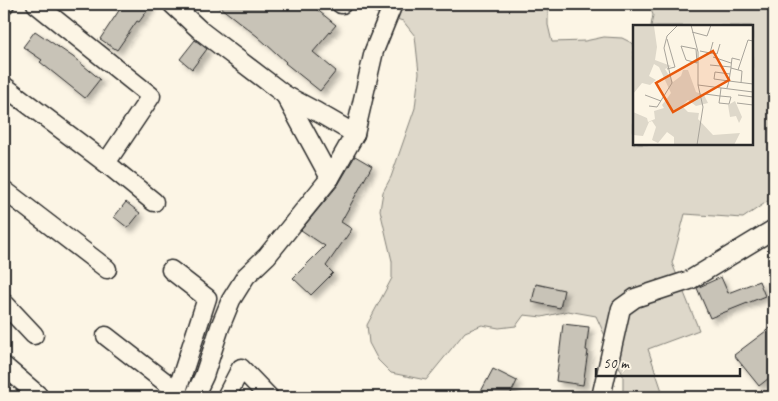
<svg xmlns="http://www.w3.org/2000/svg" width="778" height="401" viewBox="0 0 778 401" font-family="Caveat,sans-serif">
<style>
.green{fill:#ded8ca;stroke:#84827a}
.building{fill:#c8c3b7;stroke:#2b2b2b;filter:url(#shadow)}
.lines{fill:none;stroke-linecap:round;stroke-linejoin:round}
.minor-casing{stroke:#2b2b2b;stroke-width:21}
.minor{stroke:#fcf5e5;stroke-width:18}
.inset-road{fill:none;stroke:#a8a49b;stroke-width:1}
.view{fill:#e8590c;fill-opacity:0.15;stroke:#e8590c;stroke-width:2.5}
.inset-edge{fill:none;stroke:#2b2b2b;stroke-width:2.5}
</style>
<defs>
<filter id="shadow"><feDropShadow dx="4.5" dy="4.5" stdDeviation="2.5" flood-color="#0004"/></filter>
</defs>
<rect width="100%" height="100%" fill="#fcf5e5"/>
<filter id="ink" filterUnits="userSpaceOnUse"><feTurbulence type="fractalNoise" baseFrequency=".02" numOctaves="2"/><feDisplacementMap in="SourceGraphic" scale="10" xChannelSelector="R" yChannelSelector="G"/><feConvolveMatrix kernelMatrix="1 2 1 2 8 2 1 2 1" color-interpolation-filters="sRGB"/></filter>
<g filter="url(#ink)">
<polygon class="green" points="361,4 548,4 548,25 552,42 585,41 604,37 622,38 634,44 634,144 752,144 752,26 651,26 653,15 649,4 774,4 774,197 743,218 685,214 672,263 699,330 648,349 664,397 623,397 623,375 596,316 568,311 542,317 524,315 516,326 499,328 482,325 465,332 426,380 391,373 378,360 369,343 367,325 392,278 392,261 380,210 383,192 391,177 415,108 419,73 415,36 403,21 374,12"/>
<g class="building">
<polygon points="114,4 152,4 139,22 137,21 117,50 100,39 120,9"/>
<polygon points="216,4 310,4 336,25 313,52 336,71 320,91 285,63 286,62 257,36"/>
<polygon points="35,31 73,57 100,79 85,98 40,62 42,60 23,47"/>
<polygon points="195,40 207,49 192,69 180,59"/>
<polygon points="355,156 372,166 341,222 352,229 326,266 333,273 311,295 293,278 325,246 301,230 338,185"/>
<polygon points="126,202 140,213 128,228 114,217"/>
<polygon points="721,277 728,293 759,281 765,296 710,318 697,288"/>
<polygon points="536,284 564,290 560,308 532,302"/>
<polygon points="563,324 589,327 586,350 588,351 583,385 556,381"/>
<polygon points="774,325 774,374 759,386 734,355"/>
<polygon points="493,369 517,381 509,397 478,397"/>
</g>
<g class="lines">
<defs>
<g id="minor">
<polyline points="172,4 201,31 285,95 317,112 355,134"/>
<polyline points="341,4 342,4"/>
<polyline points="4,5 5,4"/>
<polyline points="4,86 106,163 151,96 36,4"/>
<polyline points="285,95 330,178"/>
<polyline points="106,163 154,202"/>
<polyline points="4,190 107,269"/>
<polyline points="171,270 207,298 175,397"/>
<polyline points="4,303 34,335"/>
<polyline points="106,336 178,392"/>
<polyline points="4,366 38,395"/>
<polyline points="194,397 204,376 220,327 231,300 246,276 267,256 330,178 355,134 374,51 393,4"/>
<polyline points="226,397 241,368 269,397"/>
<polyline points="601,397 621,308 635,298 690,280 774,229"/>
</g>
</defs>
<use href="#minor" class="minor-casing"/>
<use href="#minor" class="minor"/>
</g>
</g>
<g transform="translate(633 25)">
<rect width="120" height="120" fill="#fcf5e5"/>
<path d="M0,0L21,1L24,22L22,35L38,41L32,44L40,57L48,51L50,45H55L63,67L71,70L75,78L63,81L55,75L49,81L55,87L66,88L65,94L80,110L107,108L101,120H41V112L34,107L25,118L19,115L23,102L19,96L16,97L10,111L0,110V87L14,93L15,97L22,94L21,86L31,83L29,80L38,68L26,42L21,39L16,51L23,55L17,60L9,58L0,69ZM102,76L109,92L106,98L103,91L97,92L95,80Z" fill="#ded8ca"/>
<path class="inset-road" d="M58,0L65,27V60L70,82L64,120M59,7L74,11L78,0M34,14L42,42L34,44M48,21L63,24L64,38L53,35ZM67,26L77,28L80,17M77,28L84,29L87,19M80,32L98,38M77,40L98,42M98,43L109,46L108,58M105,45L115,15L120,16M97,49L82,47L81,54L96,56L97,49L98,43V42L99,33L107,35M65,60L120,67M94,63L96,56L120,59M72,69L87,71L98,72L96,79L86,78L87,71L88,63M12,70L28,76M105,70L120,72M104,78L120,80M16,81L24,82L39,58L31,23L34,11L45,0"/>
<path class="view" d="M80,26L96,55L40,87L23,58Z"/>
<rect width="120" height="120" class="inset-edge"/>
</g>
<rect width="778" height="401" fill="none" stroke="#fcf5e5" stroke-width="20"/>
<rect x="10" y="10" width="758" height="381" fill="none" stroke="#2b2b2b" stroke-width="2" filter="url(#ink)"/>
<path d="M596 368v8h144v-8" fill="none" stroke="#2b2b2b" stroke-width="2.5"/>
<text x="603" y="368" font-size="15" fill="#2b2b2b" stroke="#fcf5e5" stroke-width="4" paint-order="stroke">50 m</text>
</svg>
